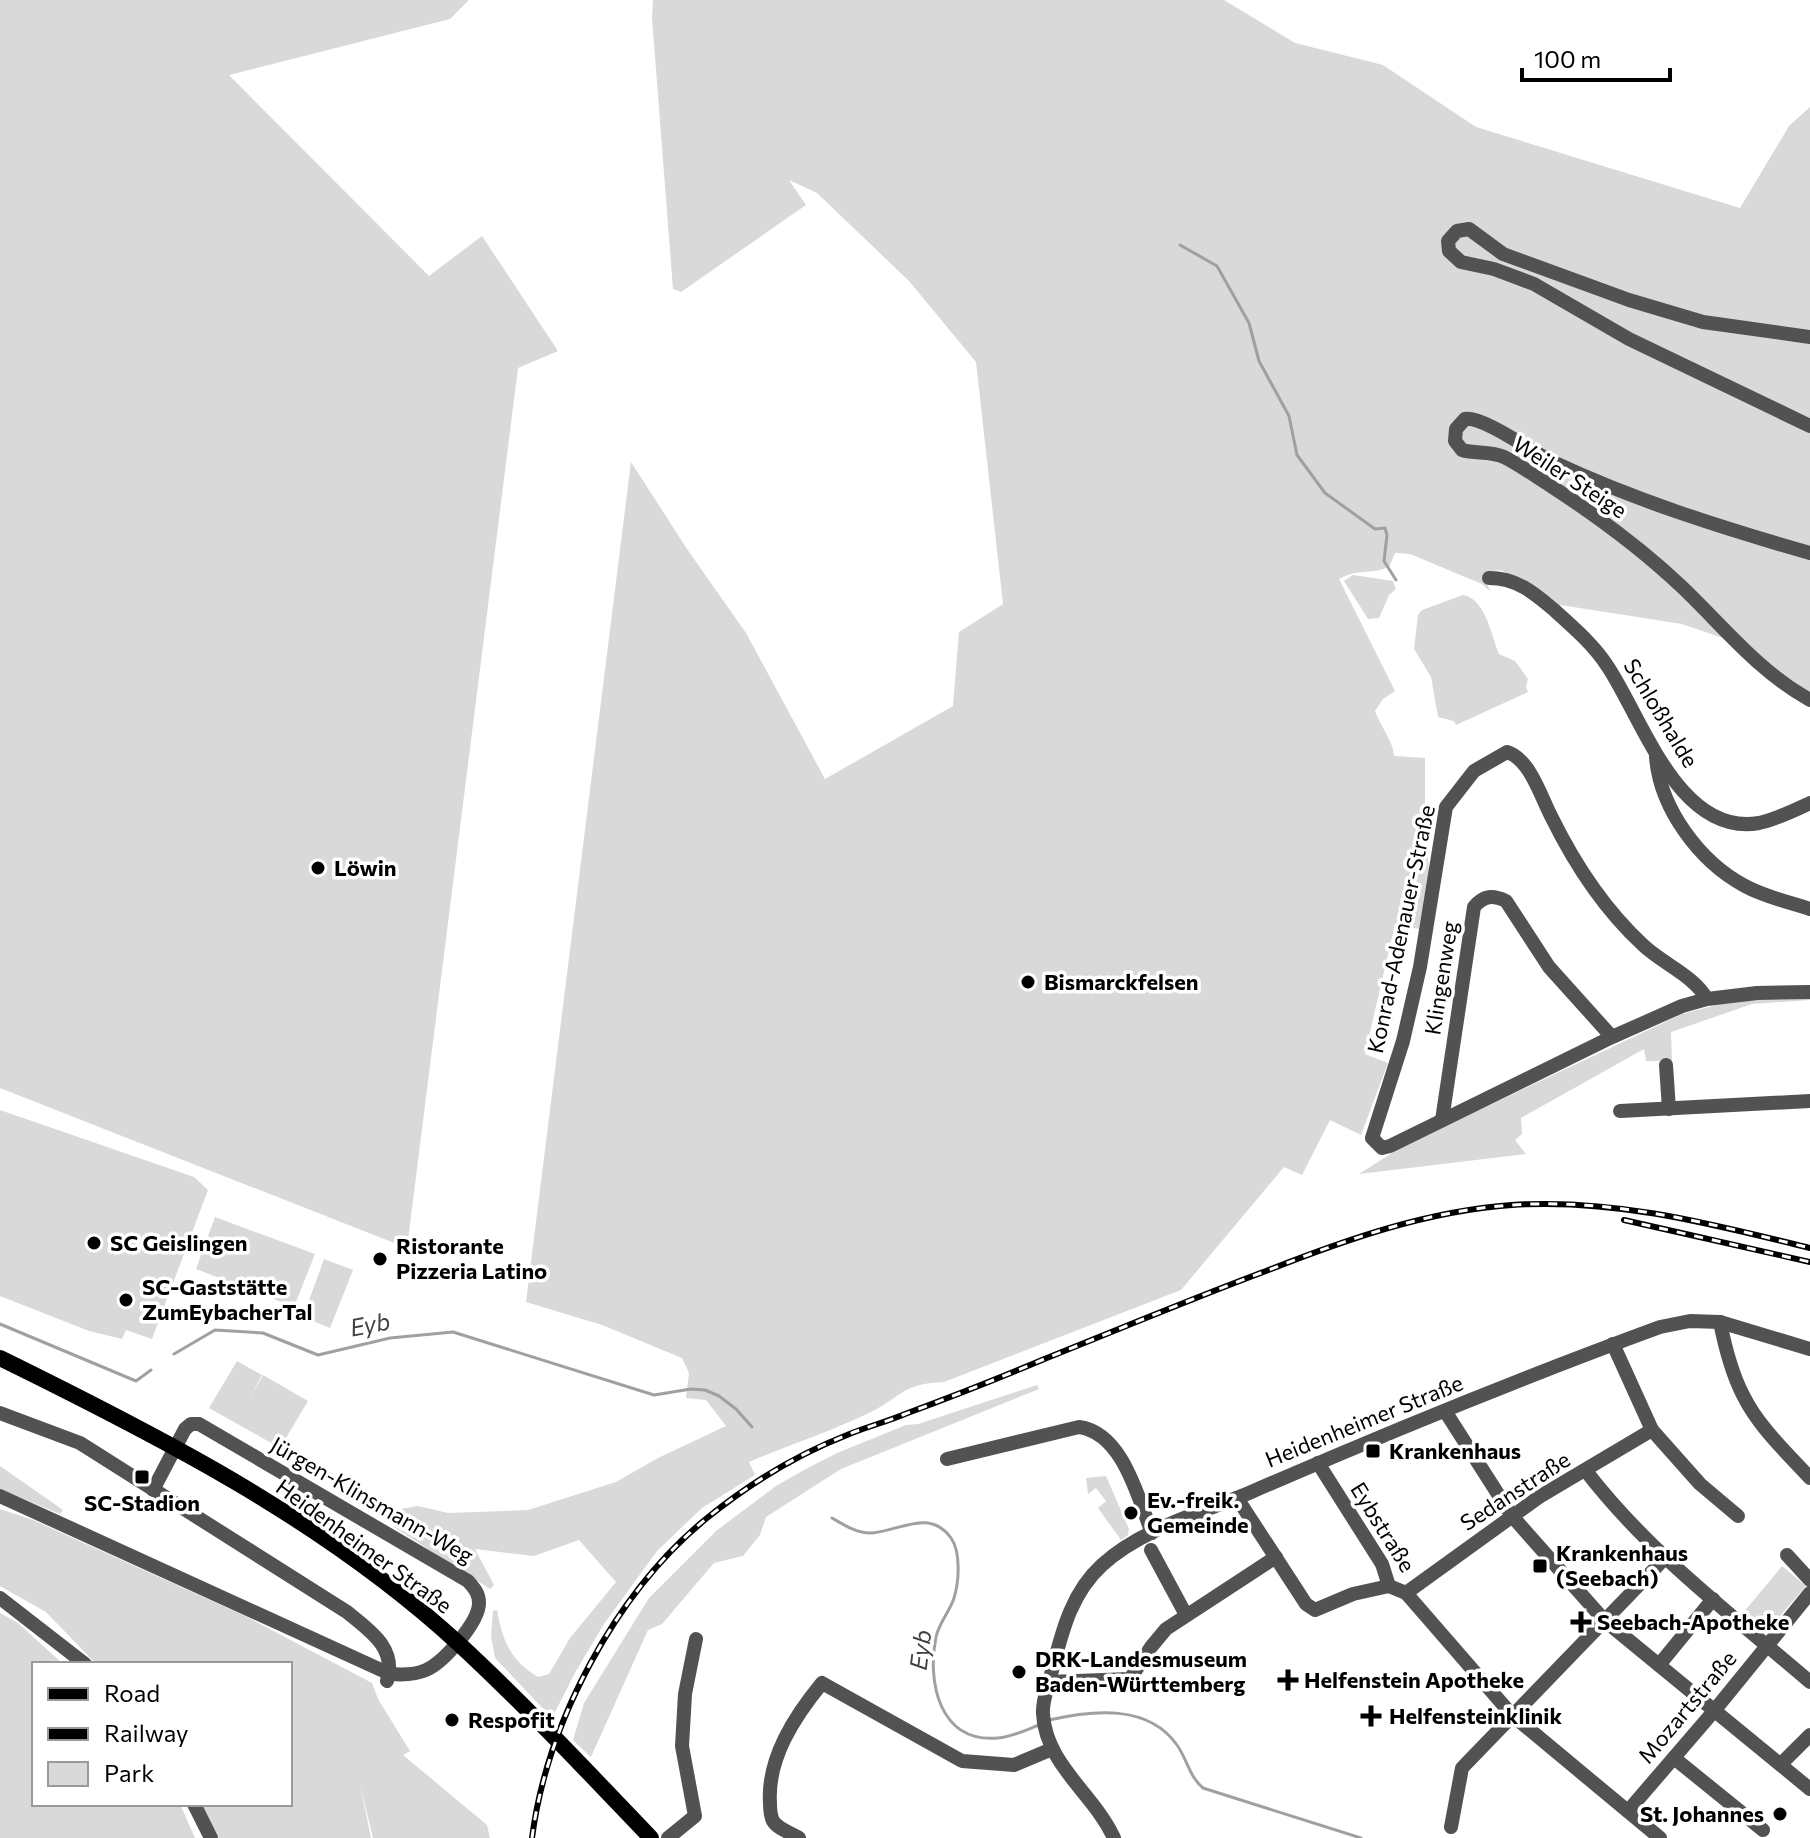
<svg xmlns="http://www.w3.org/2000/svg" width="1810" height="1838" viewBox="0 0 1810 1838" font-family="Commissioner,sans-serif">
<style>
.green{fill:#d9d9d9}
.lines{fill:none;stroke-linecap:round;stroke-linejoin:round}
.stream{stroke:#a0a0a0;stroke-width:3}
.minor{stroke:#525252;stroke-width:14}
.major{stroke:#000;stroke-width:16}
.rail-casing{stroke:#000;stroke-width:6}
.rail{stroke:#fff;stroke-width:3;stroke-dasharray:9;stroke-linecap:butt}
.poi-dot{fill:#000;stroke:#fff;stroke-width:3}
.labels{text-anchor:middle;stroke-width:7;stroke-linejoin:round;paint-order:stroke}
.street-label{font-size:22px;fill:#000;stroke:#fff}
.poi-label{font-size:22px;font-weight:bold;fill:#000;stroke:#fff;text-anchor:start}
.water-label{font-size:24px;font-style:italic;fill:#414141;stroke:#fff}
</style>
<rect width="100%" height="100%" fill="#fff"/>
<g class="green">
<polygon points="0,0 469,0 450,19 229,75 429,276 482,236 558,351 518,368 407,1248 0,1088"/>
<path d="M653,0H1224L1295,43L1383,65L1476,127L1740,208L1789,126L1810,107V692L1806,691L1749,647L1682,624L1554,604L1530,584L1500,570L1493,571L1487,576V584L1491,592L1482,584L1410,554L1395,553L1389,567C1369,575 1359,568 1339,579L1395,691L1383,699L1375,711C1380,726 1393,740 1394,756L1425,758V832L1430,879L1419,929L1395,924L1365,1054L1388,1063L1361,1135L1330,1120L1302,1175L1284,1167L1181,1290L944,1382C901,1384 904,1395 871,1412C832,1431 789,1445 749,1462L755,1475L702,1508L657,1551L604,1624L576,1671L552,1718L495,1658L491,1636L493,1611L497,1610C503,1642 510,1660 538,1677L549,1674L570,1638L616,1582L579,1540L534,1556L475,1549L494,1585L490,1589L394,1527L395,1510L418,1506L448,1513L528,1510L616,1482L658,1458L726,1426L706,1400L686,1398L689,1373L682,1358L602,1325L526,1302L631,462L687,549L746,633L825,779L953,706L959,632L1003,604L976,362L909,281L817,193L789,180L806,205L681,292L673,289L652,18Z"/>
<polygon points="1353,575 1393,581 1396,589 1389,595 1379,618 1368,619 1344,581"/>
<path d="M1463,595C1486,599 1491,635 1499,654L1515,661L1528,679L1526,687L1528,692L1456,725L1454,721L1438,717L1431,677L1414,649L1418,615L1422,610Z"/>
<polygon points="1810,996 1810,1000 1752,1004 1671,1032 1672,1061 1646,1061 1644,1049 1521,1118 1522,1134 1515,1140 1526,1154 1359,1174 1403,1146 1682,1014 1740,999"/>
<polygon points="0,1110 194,1177 208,1190 152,1339 126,1330 122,1339 89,1331 0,1296"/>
<polygon points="215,1217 315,1254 294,1307 196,1269"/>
<polygon points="324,1259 353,1270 330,1328 303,1317"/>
<polygon points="237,1361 262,1375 249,1399 263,1375 308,1401 280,1448 209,1408"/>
<polygon points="1037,1385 1039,1389 841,1469 766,1517 760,1535 743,1556 714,1563 662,1624 648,1630 591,1757 573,1740 584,1703 649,1598 716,1531 776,1486 804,1470 837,1453 906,1425 918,1424"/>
<polygon points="0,1466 63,1510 60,1514 0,1489"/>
<polygon points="1106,1476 1129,1529 1128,1535 1121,1540 1098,1508 1106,1501 1096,1488 1088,1494 1086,1478"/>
<polygon points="0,1509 33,1520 243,1615 372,1683 378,1699 410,1751 403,1755 487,1825 490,1838 373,1838 360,1784 371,1838 219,1838 201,1804 290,1804 290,1664 96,1664 46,1612 0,1586"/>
<polygon points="1782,1566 1806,1586 1766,1632 1743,1613"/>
<polygon points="0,1613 18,1623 63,1664 34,1664 34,1804 180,1804 195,1838 0,1838"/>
</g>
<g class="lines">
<g class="stream">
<polyline points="1180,245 1217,266 1249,323 1259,361 1289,416 1297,455 1325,493 1375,529 1385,528 1387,535 1384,561 1396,580"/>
<polyline points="0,1324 136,1381 151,1370"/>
<polyline points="174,1354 215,1330 263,1333 318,1355 390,1338 453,1332 654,1395 691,1389 705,1390 719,1396 736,1409 752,1427"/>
<path d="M832,1518C844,1525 858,1534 872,1533C899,1531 930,1508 951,1538C961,1552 959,1582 954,1598C950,1611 939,1623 936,1637C927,1682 939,1743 998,1738C1012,1737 1026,1730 1039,1725"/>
<path d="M1049,1720C1093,1710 1148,1704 1177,1745C1187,1759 1189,1776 1203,1788L1361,1838"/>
</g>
<g class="minor">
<polyline points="1810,337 1703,322 1629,300 1503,254 1469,229 1457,231 1448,241 1449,251 1461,262 1494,269 1534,284 1629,339 1810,426"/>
<path d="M1810,553C1722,528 1634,500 1551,461C1532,452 1483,416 1465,419L1456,429L1455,441L1462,450C1475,454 1490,451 1504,457C1520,465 1535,476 1551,486C1597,516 1642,549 1682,587C1724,627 1758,671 1810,700"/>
<path d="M1489,578C1516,578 1533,592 1553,609C1572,626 1594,645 1608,667C1642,718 1679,837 1759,823C1777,819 1793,811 1810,803"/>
<path d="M1656,757C1660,809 1700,862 1745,886C1765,897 1789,902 1810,909"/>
<path d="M1707,999C1693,975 1663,964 1643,945C1604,909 1574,863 1551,816C1541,797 1530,759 1507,752L1474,771L1446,807L1420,967L1403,1041L1372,1138L1382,1148L1390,1146L1612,1037L1682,1006L1707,999L1757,993L1810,992"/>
<polyline points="1666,1065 1669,1109"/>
<polyline points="1620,1111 1810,1101"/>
<path d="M1442,1120L1474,907C1484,895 1493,895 1506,901L1549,967L1612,1037"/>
<path d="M1720,1322C1725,1347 1731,1372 1743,1395C1758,1426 1786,1452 1810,1478"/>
<polyline points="1613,1344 1652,1430 1700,1484 1738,1516"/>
<polyline points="1445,1411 1512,1516 1604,1620 1810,1789"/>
<path d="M0,1413L80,1443L347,1612C370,1631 397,1648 387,1681"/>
<path d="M947,1459L1079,1427C1123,1433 1138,1498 1152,1533"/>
<polyline points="1318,1463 1382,1564 1389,1586 1406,1593 1512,1715 1660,1838"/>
<path d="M1586,1471C1649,1553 1732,1615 1810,1682"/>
<path d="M0,1496L390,1674C402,1675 415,1675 426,1670C444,1662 479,1622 479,1603C479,1593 474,1588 468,1581L199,1424H191L185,1429L153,1490"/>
<polyline points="1237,1498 1306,1604 1315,1610 1353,1594 1389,1586"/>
<polyline points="1151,1550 1186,1615"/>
<polyline points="1787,1555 1810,1580"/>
<polyline points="1406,1593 1539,1497 1652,1430"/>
<polyline points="0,1598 85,1664"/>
<polyline points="1659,1665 1713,1599"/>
<polyline points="1049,1682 1130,1679 1151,1647 1166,1629 1276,1557"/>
<polyline points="1674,1758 1763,1830"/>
<polyline points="1781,1764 1810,1735"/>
<polyline points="194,1804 211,1838"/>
<polyline points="1628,1811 1714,1711 1810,1593"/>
<polyline points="1451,1827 1462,1768 1665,1558"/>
<polyline points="668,1838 695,1816 682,1746 685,1694 696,1639"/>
<path d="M799,1838C791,1833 778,1829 773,1821C770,1815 770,1809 770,1803C767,1758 795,1716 822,1683L962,1761L1014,1765L1052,1749"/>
<path d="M1114,1838C1094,1794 1046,1765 1043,1714C1042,1702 1047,1690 1050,1678C1061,1637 1069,1595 1102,1565C1141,1529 1201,1513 1249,1493C1384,1434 1521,1378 1660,1327L1690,1321L1720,1322L1810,1349"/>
</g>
<path class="major" d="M0,1358C161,1437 325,1521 458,1643C525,1705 588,1772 651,1838"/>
<defs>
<g id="rail">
<polyline points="1624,1220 1810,1262"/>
<path d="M532,1838C547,1722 616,1592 707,1518C749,1484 796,1455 847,1435C866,1427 886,1422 905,1414C951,1397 997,1379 1042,1360C1117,1330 1191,1299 1266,1271C1345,1240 1426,1211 1512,1205C1614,1198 1712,1224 1810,1248"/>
</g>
</defs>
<use href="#rail" class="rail-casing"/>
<use href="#rail" class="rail"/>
</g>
<g class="poi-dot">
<circle cx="318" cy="868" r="8"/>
<circle cx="1028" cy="982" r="8"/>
<circle cx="94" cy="1243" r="8"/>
<circle cx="380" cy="1259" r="8"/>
<circle cx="126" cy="1300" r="8"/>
<rect x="1365" y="1443" width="16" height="16" rx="4"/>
<rect x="134" y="1469" width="16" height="16" rx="4"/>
<circle cx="1131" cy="1513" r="8"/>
<rect x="1532" y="1558" width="16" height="16" rx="4"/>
<path d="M1577 1610h8v8h8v8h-8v8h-8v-8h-8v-8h8z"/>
<circle cx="1019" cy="1672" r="8"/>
<path d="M1284 1668h8v8h8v8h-8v8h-8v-8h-8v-8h8z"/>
<path d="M1367 1704h8v8h8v8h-8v8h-8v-8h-8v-8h8z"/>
<circle cx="452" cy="1720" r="8"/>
<circle cx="1780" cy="1814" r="8"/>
</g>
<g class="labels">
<g class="street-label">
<text transform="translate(1570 477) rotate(33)" y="8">Weiler Steige</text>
<text transform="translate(1661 713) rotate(59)" y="8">Schloßhalde</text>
<text transform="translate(1401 929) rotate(-78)" y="8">Konrad-Adenauer-Straße</text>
<text transform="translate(1441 978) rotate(-81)" y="8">Klingenweg</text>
<text transform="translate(1364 1421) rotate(-22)" y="8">Heidenheimer Straße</text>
<text transform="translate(1515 1491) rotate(-33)" y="8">Sedanstraße</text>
<text transform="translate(372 1500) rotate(30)" y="8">Jürgen-Klinsmann-Weg</text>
<text transform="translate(1383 1527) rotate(58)" y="8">Eybstraße</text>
<text transform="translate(364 1546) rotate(36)" y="8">Heidenheimer Straße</text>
<text transform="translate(1687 1707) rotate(-50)" y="8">Mozartstraße</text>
</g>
<g class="poi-label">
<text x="334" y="876">Löwin</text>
<text x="1044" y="990">Bismarckfelsen</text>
<text x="110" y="1251">SC Geislingen</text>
<text x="396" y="1254">Ristorante<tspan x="396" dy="25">Pizzeria Latino</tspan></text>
<text x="142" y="1295">SC-Gaststätte<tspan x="142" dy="25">ZumEybacherTal</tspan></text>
<text x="1389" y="1459">Krankenhaus</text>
<text x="1147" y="1508">Ev.-freik.<tspan x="1147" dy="25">Gemeinde</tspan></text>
<text x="142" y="1511" text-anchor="middle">SC-Stadion</text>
<text x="1556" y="1561">Krankenhaus<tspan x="1556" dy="25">(Seebach)</tspan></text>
<text x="1597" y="1630">Seebach-Apotheke</text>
<text x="1035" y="1667">DRK-Landesmuseum<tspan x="1035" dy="25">Baden-Württemberg</tspan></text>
<text x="1304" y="1688">Helfenstein Apotheke</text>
<text x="1389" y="1724">Helfensteinklinik</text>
<text x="468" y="1728">Respofit</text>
<text x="1764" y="1822" text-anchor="end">St. Johannes</text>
</g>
<g class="water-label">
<text transform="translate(370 1325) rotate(-11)" y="8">Eyb</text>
<text transform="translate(921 1650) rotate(-83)" y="8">Eyb</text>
</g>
</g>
<rect x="32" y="1662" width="260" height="144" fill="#ffffff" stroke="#999999" stroke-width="2"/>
<rect x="48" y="1688" width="40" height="12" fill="#000000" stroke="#999999" stroke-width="2"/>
<text x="104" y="1702" font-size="24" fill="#000000">Road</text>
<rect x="48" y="1728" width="40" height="12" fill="#000000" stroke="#999999" stroke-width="2"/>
<text x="104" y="1742" font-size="24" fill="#000000">Railway</text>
<rect x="48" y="1762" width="40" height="24" fill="#d9d9d9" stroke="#999999" stroke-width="2"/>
<text x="104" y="1782" font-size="24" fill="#000000">Park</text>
<path d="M1522 68v12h148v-12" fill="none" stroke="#000000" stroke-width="4"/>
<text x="1534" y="68" font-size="24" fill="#000000" stroke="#ffffff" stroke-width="6" paint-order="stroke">100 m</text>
</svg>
